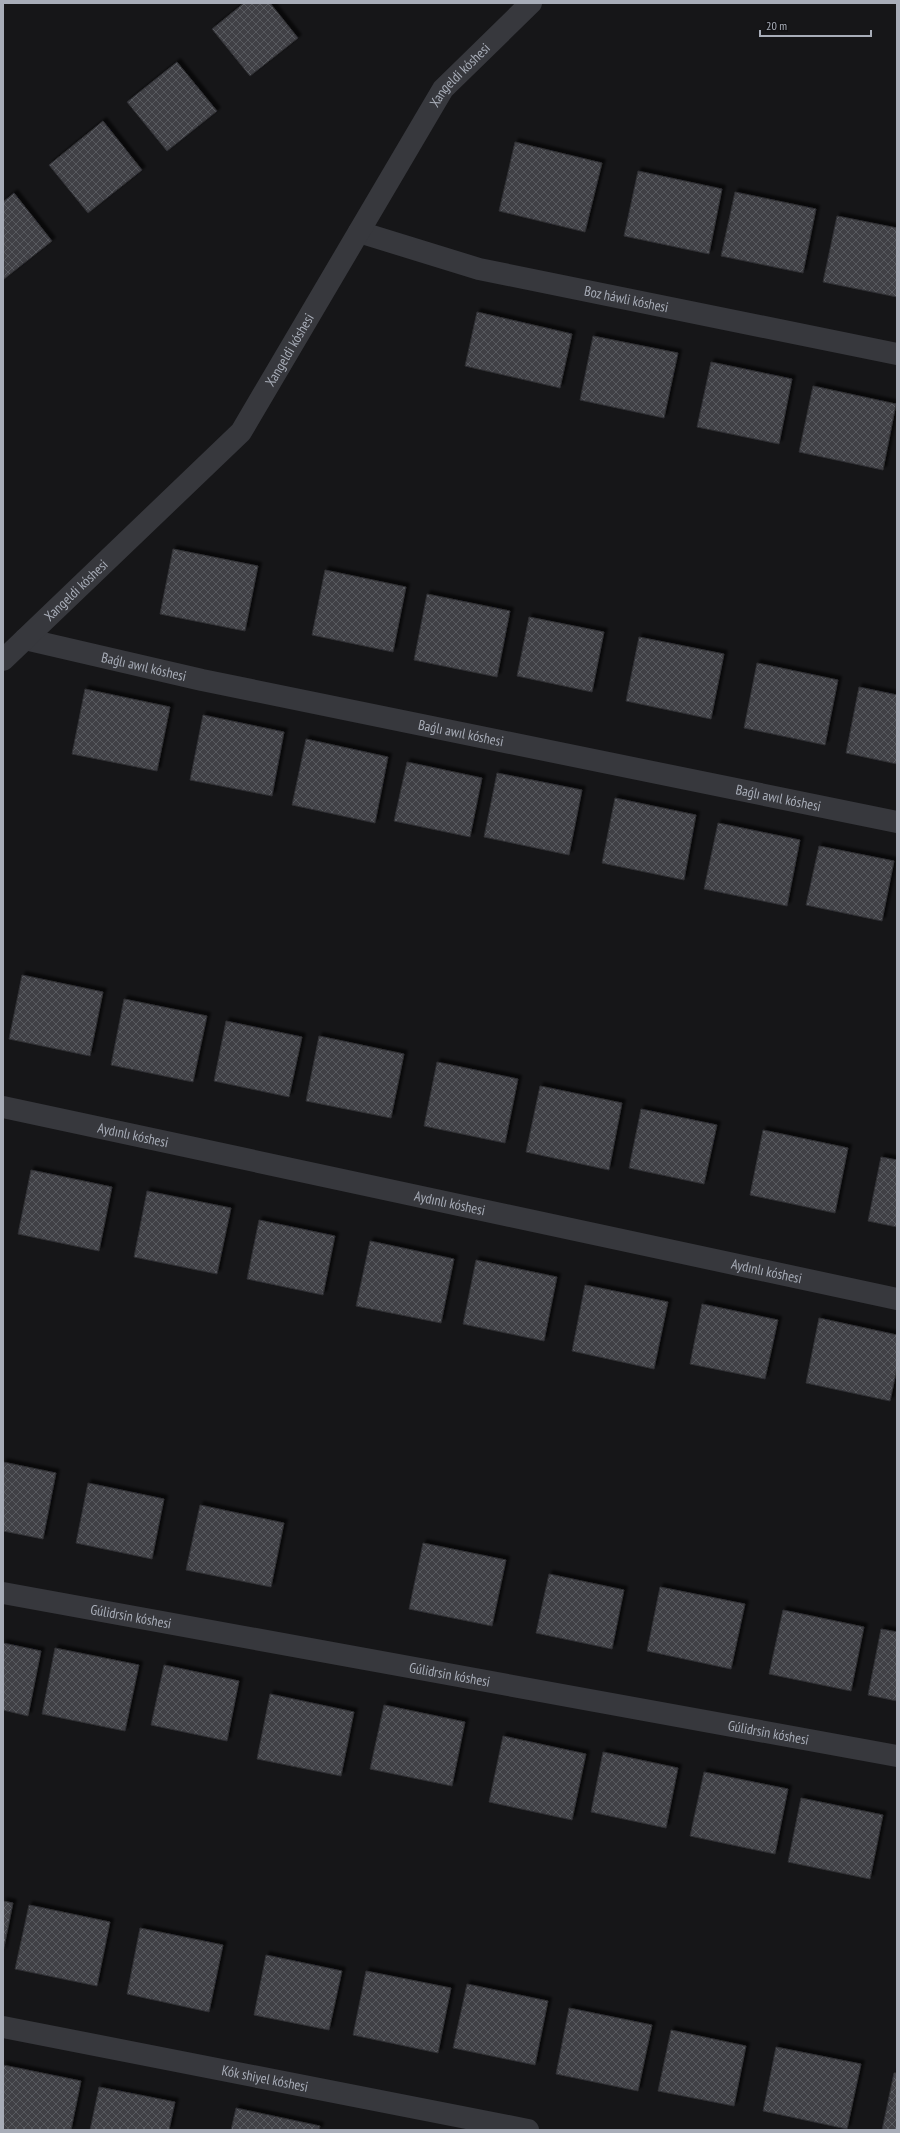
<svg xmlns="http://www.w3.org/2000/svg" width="900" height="2133" viewBox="0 0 900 2133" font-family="'PT Sans Narrow',sans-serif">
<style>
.building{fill:url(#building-cross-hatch);stroke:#303034;filter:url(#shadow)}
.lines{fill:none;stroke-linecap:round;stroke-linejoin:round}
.minor{stroke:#37383d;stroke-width:22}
.labels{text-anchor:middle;stroke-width:4;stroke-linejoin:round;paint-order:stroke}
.street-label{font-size:14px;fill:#a8adb8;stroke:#111113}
</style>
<defs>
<pattern id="building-cross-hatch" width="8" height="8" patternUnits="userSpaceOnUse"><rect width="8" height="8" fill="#404145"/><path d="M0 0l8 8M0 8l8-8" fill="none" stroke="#595a5e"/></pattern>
<filter id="shadow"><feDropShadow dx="3.5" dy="-3.5" stdDeviation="1" flood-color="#0009"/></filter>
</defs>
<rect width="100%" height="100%" fill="#161618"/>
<g class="building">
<polygon points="244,3 270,3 298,38 250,76 212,29"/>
<polygon points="177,62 217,111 167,151 127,102"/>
<polygon points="103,121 142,170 88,213 49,165"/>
<polygon points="515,142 602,163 585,232 499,211"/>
<polygon points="638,171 722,189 709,254 624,236"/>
<polygon points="735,192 816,209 803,273 721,256"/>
<polygon points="14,193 52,241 4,279 3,202"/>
<polygon points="837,216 897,228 897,297 823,282"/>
<polygon points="477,312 572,334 560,388 465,366"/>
<polygon points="593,336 678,353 664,418 580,400"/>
<polygon points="711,362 792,379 779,444 697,427"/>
<polygon points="813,386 896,404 883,470 799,452"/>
<polygon points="173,549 258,566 245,631 160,614"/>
<polygon points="325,570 406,587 393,652 312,635"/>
<polygon points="427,594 510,611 497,677 414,660"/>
<polygon points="529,617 604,632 592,692 517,676"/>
<polygon points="639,637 724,654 711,719 626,701"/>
<polygon points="757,663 838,680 825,745 744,728"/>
<polygon points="859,687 897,695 897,764 846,753"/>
<polygon points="85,689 170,707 157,771 72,754"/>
<polygon points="203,715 284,732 272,796 190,780"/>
<polygon points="306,739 388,757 375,823 292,805"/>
<polygon points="407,762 482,778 470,837 394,821"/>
<polygon points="497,773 582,790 569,855 484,837"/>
<polygon points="615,798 696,815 684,880 602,863"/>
<polygon points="718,823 800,840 787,906 704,889"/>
<polygon points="819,846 894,861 882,921 806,905"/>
<polygon points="22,975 103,992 90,1056 9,1039"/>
<polygon points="124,999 207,1016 193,1082 111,1065"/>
<polygon points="226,1021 302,1037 289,1097 214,1081"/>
<polygon points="319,1036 404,1054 391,1118 306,1101"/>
<polygon points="437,1062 518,1079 505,1143 424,1126"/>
<polygon points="540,1086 622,1103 609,1170 526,1152"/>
<polygon points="641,1109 717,1125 704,1184 629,1168"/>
<polygon points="763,1130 848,1148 835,1213 750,1195"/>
<polygon points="881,1157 897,1160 897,1227 868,1221"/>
<polygon points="31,1170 112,1187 99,1251 18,1234"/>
<polygon points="147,1191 231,1208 217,1274 134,1257"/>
<polygon points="259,1220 335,1236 323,1295 247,1279"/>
<polygon points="370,1241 454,1259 441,1323 356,1306"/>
<polygon points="476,1260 557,1277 544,1341 463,1324"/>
<polygon points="585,1285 668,1302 654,1369 572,1351"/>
<polygon points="702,1304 778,1320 765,1379 690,1364"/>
<polygon points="819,1318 897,1335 897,1368 890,1401 806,1383"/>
<polygon points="3,1462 56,1473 43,1539 3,1531"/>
<polygon points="88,1483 164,1499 152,1559 76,1543"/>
<polygon points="200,1505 284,1523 271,1587 186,1570"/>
<polygon points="423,1543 506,1560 492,1626 409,1609"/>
<polygon points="549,1574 624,1590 612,1649 536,1633"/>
<polygon points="660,1587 745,1604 731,1669 647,1651"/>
<polygon points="783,1610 864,1627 851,1691 769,1674"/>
<polygon points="881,1629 897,1632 897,1701 868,1695"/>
<polygon points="3,1643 41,1651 28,1716 3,1710"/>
<polygon points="55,1648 139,1665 125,1731 42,1714"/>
<polygon points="164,1665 239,1681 227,1741 151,1725"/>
<polygon points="270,1694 354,1712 341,1776 257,1759"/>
<polygon points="384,1705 465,1722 452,1786 370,1769"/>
<polygon points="503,1736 586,1754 572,1820 489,1802"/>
<polygon points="603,1752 678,1768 666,1828 591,1812"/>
<polygon points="704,1772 788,1789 775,1854 690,1836"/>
<polygon points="801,1798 883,1815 870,1879 788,1862"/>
<polygon points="3,1901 13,1903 3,1952"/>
<polygon points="29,1905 110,1922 97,1986 15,1969"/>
<polygon points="140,1928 223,1945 209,2012 127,1994"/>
<polygon points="266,1955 342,1971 329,2030 254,2015"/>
<polygon points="366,1971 451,1988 438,2053 353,2035"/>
<polygon points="467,1984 548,2001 535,2065 453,2048"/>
<polygon points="569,2008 652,2025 638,2091 556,2074"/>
<polygon points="671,2030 746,2046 734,2106 658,2091"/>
<polygon points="776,2047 861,2064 847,2129 763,2111"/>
<polygon points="3,2065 81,2081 71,2130 3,2130"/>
<polygon points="894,2073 897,2073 897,2130 882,2130"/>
<polygon points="99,2087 175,2102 169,2130 90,2130"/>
<polygon points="236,2108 320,2126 319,2130 231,2130"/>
</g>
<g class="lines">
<g class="minor">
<path id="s1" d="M359,232L479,269L897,354"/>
<path id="s2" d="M25,639L202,680L897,822"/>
<path id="s3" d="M3,660L241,432L443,89L531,3"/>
<path id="s4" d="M3,1107L897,1299"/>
<path id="s5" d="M3,1593L897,1756"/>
<path id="s6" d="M3,2027L528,2130"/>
</g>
</g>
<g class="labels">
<g class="street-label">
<text dy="5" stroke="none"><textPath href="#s3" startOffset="749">Xangeldi kóshesi</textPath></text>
<text dy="5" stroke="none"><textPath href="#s1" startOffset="276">Boz háwli kóshesi</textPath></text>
<text dy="5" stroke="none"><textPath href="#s3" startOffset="425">Xangeldi kóshesi</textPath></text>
<text dy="5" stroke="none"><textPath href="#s3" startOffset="101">Xangeldi kóshesi</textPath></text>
<text dy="5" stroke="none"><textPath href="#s2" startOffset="122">Baǵlı awıl kóshesi</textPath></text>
<text dy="5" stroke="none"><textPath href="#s2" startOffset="446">Baǵlı awıl kóshesi</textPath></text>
<text dy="5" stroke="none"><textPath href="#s2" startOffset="770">Baǵlı awıl kóshesi</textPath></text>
<text dy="5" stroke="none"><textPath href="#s4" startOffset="133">Aydınlı kóshesi</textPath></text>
<text dy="5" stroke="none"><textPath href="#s4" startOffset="457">Aydınlı kóshesi</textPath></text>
<text dy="5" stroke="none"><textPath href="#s4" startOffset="781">Aydınlı kóshesi</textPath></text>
<text dy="5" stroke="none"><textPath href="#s5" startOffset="130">Gúlidrsin kóshesi</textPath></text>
<text dy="5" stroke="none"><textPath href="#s5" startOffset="454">Gúlidrsin kóshesi</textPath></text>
<text dy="5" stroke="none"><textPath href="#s5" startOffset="778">Gúlidrsin kóshesi</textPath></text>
<text dy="5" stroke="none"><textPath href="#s6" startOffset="267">Kók shiyel kóshesi</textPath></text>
</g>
</g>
<rect width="900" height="2133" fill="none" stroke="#a8adb8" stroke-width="8"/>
<path d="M760 30v6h111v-6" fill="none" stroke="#a8adb8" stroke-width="2"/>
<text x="766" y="30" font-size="12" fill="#a8adb8" stroke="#111113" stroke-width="3" paint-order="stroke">20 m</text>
</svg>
